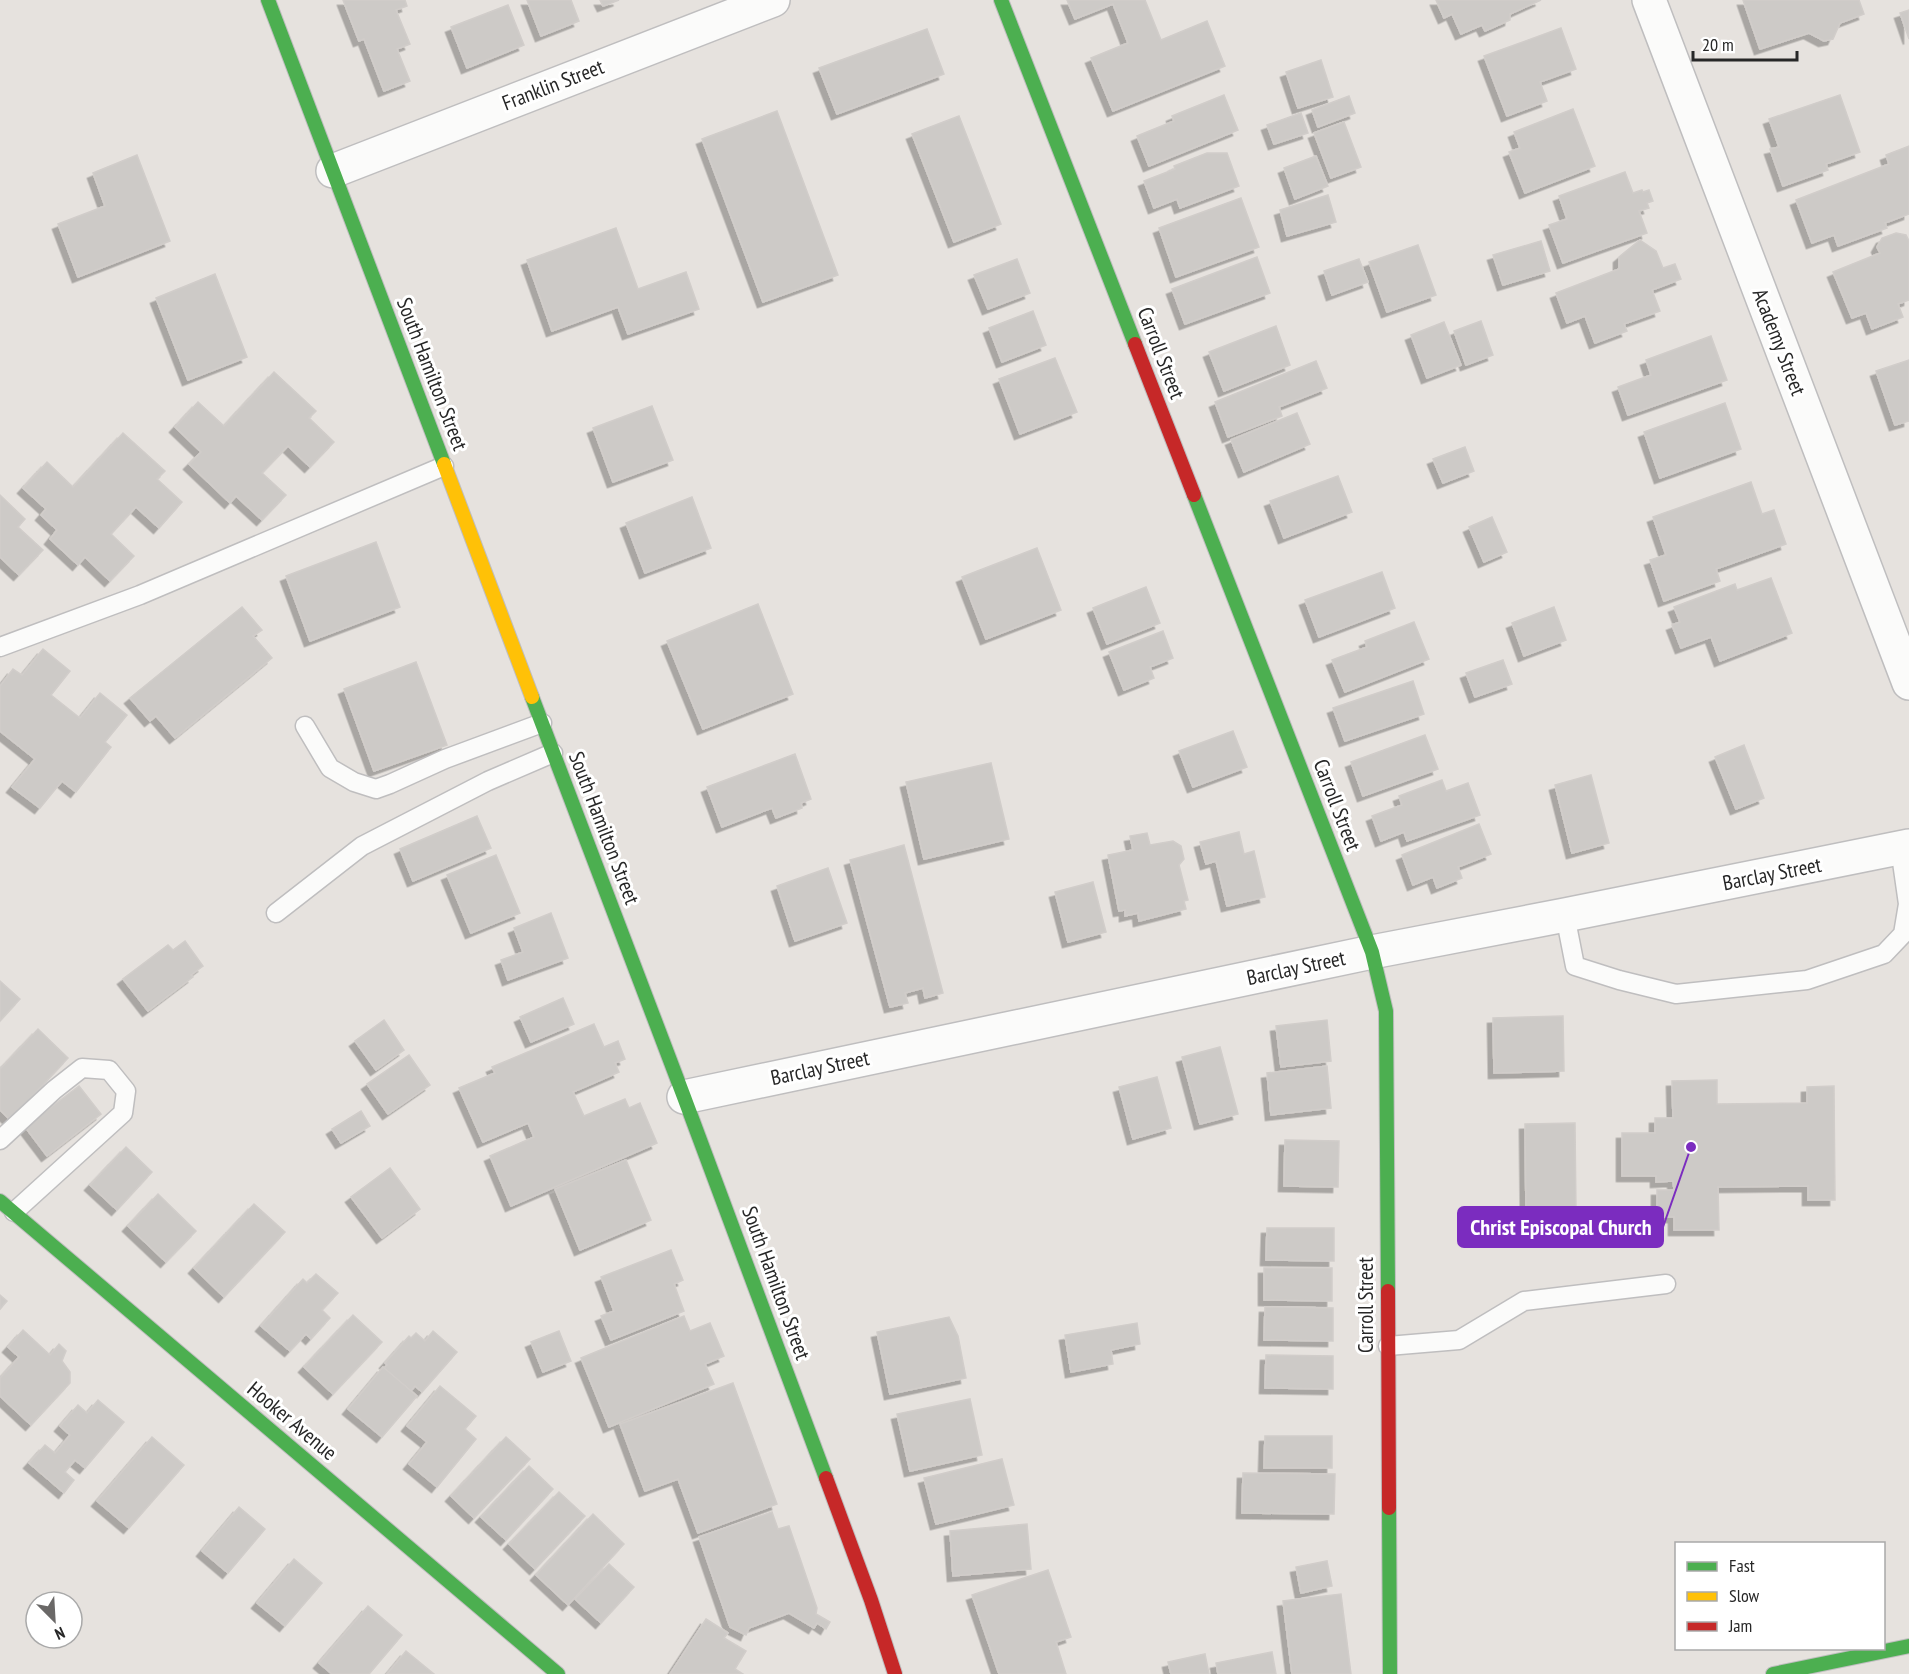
<svg xmlns="http://www.w3.org/2000/svg" width="1909" height="1674" viewBox="0 0 1909 1674" font-family="'PT Sans Narrow',sans-serif">
<style>
.building{fill:#cdcac7;stroke:#d1cdca;stroke-width:1.5;filter:url(#shadow)}
.lines{fill:none;stroke-linecap:round;stroke-linejoin:round}
.lane-casing{stroke:#bfbebf;stroke-width:21}
.street-casing{stroke:#bfbebf;stroke-width:36}
.fast-casing{stroke:#bfbebf;stroke-width:16}
.slow-casing{stroke:#bfbebf;stroke-width:16}
.jam-casing{stroke:#bfbebf;stroke-width:16}
.lane{stroke:#fbfbfa;stroke-width:18}
.street{stroke:#fbfbfa;stroke-width:33}
.fast{stroke:#4caf50;stroke-width:14}
.slow{stroke:#ffc107;stroke-width:14}
.jam{stroke:#c62828;stroke-width:14}
.labels{text-anchor:middle;stroke-width:6;stroke-linejoin:round;paint-order:stroke}
.street-label{font-size:21px;fill:#272727;stroke:#fff}
.leader{fill:none;stroke:#7b2cbf;stroke-width:2}
.callout-dot{fill:#7b2cbf;stroke:#fff;stroke-width:2}
.callout{fill:#7b2cbf;stroke:#7b2cbf;stroke-width:2}
.callout-label{font-size:22px;text-anchor:middle;font-weight:bold;fill:#fff}
</style>
<defs>
<filter id="shadow"><feDropShadow dx="-5.5" dy="5.5" stdDeviation="0" flood-color="#0004"/></filter>
</defs>
<rect width="100%" height="100%" fill="#e6e2de"/>
<g class="building">
<polygon points="343,0 405,0 407,6 396,10 410,44 397,49 410,81 384,91 364,39 359,41"/>
<polygon points="527,0 571,0 579,21 541,36"/>
<polygon points="600,0 619,0 603,6"/>
<polygon points="1067,0 1145,0 1161,40 1207,21 1225,66 1113,111 1091,58 1128,43 1113,4 1075,19"/>
<polygon points="1436,0 1541,0 1510,14 1510,20 1485,31 1482,25 1461,34 1452,14 1444,18"/>
<polygon points="1743,0 1859,0 1864,14 1840,23 1833,39 1824,41 1809,33 1760,49"/>
<polygon points="508,5 524,45 467,68 451,27"/>
<polygon points="1909,10 1909,39 1900,13"/>
<polygon points="1561,28 1576,69 1540,82 1547,101 1507,116 1484,56"/>
<polygon points="927,29 944,74 837,114 819,68"/>
<polygon points="1321,60 1333,97 1298,108 1286,72"/>
<polygon points="1224,95 1238,130 1149,166 1137,136 1174,121 1172,116"/>
<polygon points="1840,95 1860,152 1826,164 1828,170 1783,186 1770,149 1779,147 1769,119"/>
<polygon points="1349,96 1355,113 1318,127 1312,110"/>
<polygon points="1573,109 1595,166 1525,193 1509,152 1520,148 1514,132"/>
<polygon points="777,111 838,275 763,302 702,139"/>
<polygon points="1301,113 1308,133 1274,144 1267,125"/>
<polygon points="959,116 1001,224 954,242 912,134"/>
<polygon points="1344,122 1361,167 1331,178 1314,133"/>
<polygon points="1909,146 1909,214 1885,223 1887,228 1838,246 1834,235 1812,243 1796,200 1889,164 1886,155"/>
<polygon points="1207,153 1227,153 1239,186 1180,208 1177,199 1154,208 1144,181 1175,169 1174,166"/>
<polygon points="137,155 170,241 78,277 58,224 105,206 93,173"/>
<polygon points="1316,156 1328,186 1295,199 1284,168"/>
<polygon points="1625,172 1633,193 1642,190 1643,192 1649,190 1653,201 1647,203 1649,208 1639,211 1647,233 1563,263 1549,225 1567,219 1559,196"/>
<polygon points="1328,195 1336,222 1287,236 1280,210"/>
<polygon points="1241,198 1259,247 1176,277 1159,228"/>
<polygon points="616,228 638,289 686,272 699,309 628,334 618,307 552,331 527,260"/>
<polygon points="1896,233 1906,235 1909,241 1909,300 1898,304 1903,317 1872,329 1866,313 1852,318 1833,272 1880,253 1877,247 1882,238"/>
<polygon points="1640,240 1656,251 1663,268 1675,264 1681,279 1652,290 1660,311 1624,324 1627,331 1595,343 1585,316 1567,323 1556,293 1619,269 1619,257"/>
<polygon points="1541,241 1550,271 1503,285 1493,255"/>
<polygon points="1418,245 1436,295 1387,312 1369,262"/>
<polygon points="1257,257 1270,293 1185,324 1172,289"/>
<polygon points="1017,259 1030,293 988,309 974,275"/>
<polygon points="1359,259 1368,282 1332,295 1324,271"/>
<polygon points="215,274 247,357 188,380 156,298"/>
<polygon points="1033,311 1046,345 1002,362 989,328"/>
<polygon points="1481,321 1493,355 1466,365 1454,331"/>
<polygon points="1444,322 1461,365 1427,378 1411,335"/>
<polygon points="1276,326 1290,365 1224,391 1209,352"/>
<polygon points="1711,336 1727,380 1628,415 1618,387 1651,375 1646,360"/>
<polygon points="1055,358 1077,412 1020,434 999,379"/>
<polygon points="1909,360 1909,421 1895,425 1876,371"/>
<polygon points="1316,361 1327,388 1279,407 1282,416 1228,437 1215,402"/>
<polygon points="274,372 316,411 309,418 334,442 310,467 288,446 262,473 286,495 262,520 236,496 230,503 189,464 201,452 175,427 198,402 224,426"/>
<polygon points="1725,403 1741,449 1660,478 1644,432"/>
<polygon points="652,406 673,460 613,482 593,428"/>
<polygon points="1297,413 1310,444 1244,472 1231,440"/>
<polygon points="123,433 165,471 157,479 182,502 159,528 136,507 111,534 134,556 110,581 85,557 78,565 50,539 57,530 41,515 46,509 23,488 47,462 73,487"/>
<polygon points="1465,447 1474,471 1443,483 1433,459"/>
<polygon points="1338,476 1352,512 1284,538 1270,501"/>
<polygon points="1751,482 1762,514 1774,510 1786,544 1716,569 1720,581 1664,601 1650,560 1666,555 1653,517"/>
<polygon points="0,495 25,519 18,527 43,550 19,575 0,557"/>
<polygon points="692,497 711,548 645,573 626,523"/>
<polygon points="1492,517 1507,552 1484,562 1469,527"/>
<polygon points="376,542 400,607 310,641 286,576"/>
<polygon points="1037,548 1061,610 986,639 962,577"/>
<polygon points="1382,572 1395,608 1319,637 1305,600"/>
<polygon points="1771,578 1792,633 1720,661 1711,637 1681,648 1672,625 1680,622 1674,607 1735,584 1737,590"/>
<polygon points="1146,587 1160,623 1107,644 1093,608"/>
<polygon points="758,604 793,694 703,729 667,641"/>
<polygon points="242,607 262,630 253,636 272,658 175,738 156,716 150,721 130,698"/>
<polygon points="1554,607 1566,640 1524,656 1512,623"/>
<polygon points="1414,622 1429,659 1345,692 1332,660 1367,647 1365,641"/>
<polygon points="1163,631 1173,658 1150,667 1154,678 1124,690 1109,652"/>
<polygon points="43,649 70,671 51,695 80,718 100,693 127,715 105,742 111,747 76,792 62,781 40,808 12,787 35,759 0,731 0,686 13,669 22,675"/>
<polygon points="1503,660 1512,684 1475,697 1466,673"/>
<polygon points="416,662 447,745 374,771 344,689"/>
<polygon points="1413,681 1424,714 1345,741 1333,708"/>
<polygon points="1233,731 1247,767 1193,787 1179,751"/>
<polygon points="1425,735 1438,769 1363,796 1351,762"/>
<polygon points="1744,745 1764,798 1736,809 1715,757"/>
<polygon points="795,754 811,799 801,803 802,808 776,818 772,808 722,827 707,787"/>
<polygon points="991,763 1009,839 924,859 906,782"/>
<polygon points="1591,775 1609,843 1572,853 1555,785"/>
<polygon points="1442,780 1446,791 1468,783 1480,815 1407,841 1404,832 1381,841 1372,816 1402,805 1399,796"/>
<polygon points="477,816 491,848 413,881 400,849"/>
<polygon points="1479,824 1491,854 1458,867 1462,878 1437,888 1433,877 1413,885 1402,855"/>
<polygon points="1239,832 1244,854 1254,851 1265,897 1227,906 1216,861 1206,864 1200,842"/>
<polygon points="1147,833 1150,845 1173,841 1181,846 1184,859 1179,865 1188,900 1184,901 1186,909 1139,921 1138,913 1125,916 1125,910 1119,911 1108,855 1133,850 1130,836"/>
<polygon points="904,845 943,993 925,998 923,988 905,993 908,1003 890,1007 850,860"/>
<polygon points="496,855 520,913 471,933 447,875"/>
<polygon points="828,868 847,923 795,941 777,886"/>
<polygon points="1093,882 1106,932 1068,942 1055,892"/>
<polygon points="551,913 568,958 508,980 501,960 523,952 514,928"/>
<polygon points="185,941 203,966 191,975 193,977 148,1011 123,979 168,945 173,950"/>
<polygon points="0,981 20,999 0,1021"/>
<polygon points="563,998 574,1024 531,1042 520,1017"/>
<polygon points="1563,1016 1564,1071 1494,1073 1493,1018"/>
<polygon points="384,1020 404,1050 376,1070 355,1041"/>
<polygon points="1327,1020 1331,1061 1281,1067 1276,1026"/>
<polygon points="594,1024 604,1047 618,1041 625,1059 615,1063 619,1072 573,1092 584,1116 625,1099 629,1108 640,1103 657,1143 511,1206 490,1156 534,1137 528,1123 483,1142 459,1088 495,1073 492,1067"/>
<polygon points="38,1029 68,1058 10,1120 0,1110 0,1069"/>
<polygon points="1220,1047 1238,1114 1200,1124 1182,1057"/>
<polygon points="409,1055 430,1085 388,1114 367,1084"/>
<polygon points="1327,1066 1331,1108 1271,1115 1267,1073"/>
<polygon points="1157,1077 1171,1128 1133,1139 1119,1087"/>
<polygon points="1717,1080 1717,1104 1807,1103 1807,1087 1834,1086 1835,1200 1808,1200 1808,1186 1718,1187 1719,1230 1674,1230 1674,1217 1657,1217 1657,1190 1674,1190 1673,1181 1656,1182 1656,1176 1622,1176 1622,1133 1655,1133 1655,1118 1673,1118 1672,1081"/>
<polygon points="79,1086 101,1114 47,1156 25,1127"/>
<polygon points="361,1111 370,1126 341,1143 332,1129"/>
<polygon points="1575,1123 1576,1213 1526,1214 1525,1124"/>
<polygon points="1285,1140 1339,1141 1338,1187 1284,1186"/>
<polygon points="126,1147 152,1172 117,1210 90,1185"/>
<polygon points="626,1160 651,1220 580,1250 555,1189"/>
<polygon points="390,1168 420,1209 382,1238 351,1197"/>
<polygon points="158,1194 196,1231 166,1262 128,1226"/>
<polygon points="254,1204 285,1232 224,1297 194,1268"/>
<polygon points="1267,1228 1334,1228 1334,1261 1266,1260"/>
<polygon points="671,1250 683,1280 674,1284 684,1311 611,1340 601,1316 614,1311 601,1277"/>
<polygon points="1264,1268 1332,1268 1332,1301 1264,1300"/>
<polygon points="316,1274 338,1293 322,1310 330,1318 311,1339 306,1334 290,1351 261,1326 303,1279 307,1283"/>
<polygon points="0,1295 7,1301 0,1309"/>
<polygon points="1265,1307 1333,1308 1333,1341 1264,1340"/>
<polygon points="353,1315 382,1342 333,1394 304,1367"/>
<polygon points="684,1316 690,1331 710,1323 724,1356 705,1364 714,1384 609,1427 581,1358"/>
<polygon points="949,1317 958,1336 966,1378 890,1394 877,1332"/>
<polygon points="1137,1323 1140,1344 1111,1350 1113,1364 1071,1372 1065,1335"/>
<polygon points="23,1330 50,1355 59,1344 66,1351 62,1361 70,1372 70,1383 31,1425 0,1396 0,1378 19,1357 8,1347"/>
<polygon points="433,1331 457,1352 422,1392 415,1386 411,1391 384,1368 387,1365 385,1363 409,1336 411,1338 416,1333 425,1341"/>
<polygon points="559,1331 571,1361 543,1372 531,1342"/>
<polygon points="1266,1355 1333,1356 1333,1389 1265,1388"/>
<polygon points="383,1367 417,1396 382,1437 348,1409"/>
<polygon points="733,1383 777,1504 698,1533 678,1479 645,1491 620,1424"/>
<polygon points="440,1386 476,1416 465,1429 476,1439 437,1487 409,1464 427,1442 407,1426"/>
<polygon points="970,1399 982,1455 910,1471 897,1414"/>
<polygon points="98,1400 124,1422 85,1468 75,1460 65,1472 74,1480 64,1493 29,1463 45,1445 55,1453 70,1435 60,1426 78,1405 87,1413"/>
<polygon points="1265,1436 1332,1436 1332,1468 1264,1468"/>
<polygon points="152,1437 184,1465 129,1528 97,1501"/>
<polygon points="506,1437 530,1459 474,1518 451,1496"/>
<polygon points="1002,1459 1014,1505 936,1524 924,1478"/>
<polygon points="529,1466 553,1489 506,1540 481,1517"/>
<polygon points="1243,1473 1335,1474 1334,1514 1242,1513"/>
<polygon points="559,1492 585,1516 535,1569 509,1544"/>
<polygon points="239,1507 265,1529 228,1573 202,1551"/>
<polygon points="772,1512 778,1529 789,1526 817,1608 816,1614 830,1622 826,1629 817,1623 814,1628 789,1613 749,1628 746,1635 730,1627 699,1537"/>
<polygon points="593,1514 624,1544 568,1605 536,1575"/>
<polygon points="1027,1524 1031,1569 953,1576 950,1531"/>
<polygon points="294,1559 322,1583 285,1626 257,1603"/>
<polygon points="1327,1561 1332,1586 1301,1593 1296,1567"/>
<polygon points="609,1564 634,1587 601,1623 575,1599"/>
<polygon points="1048,1570 1071,1637 1056,1642 1066,1674 999,1674 972,1595"/>
<polygon points="1341,1594 1351,1674 1292,1674 1283,1601"/>
<polygon points="368,1606 402,1635 369,1674 332,1674 319,1663"/>
<polygon points="706,1619 728,1633 724,1638 746,1651 735,1669 743,1674 670,1674"/>
<polygon points="406,1651 434,1674 387,1674"/>
<polygon points="1272,1652 1276,1674 1218,1674 1216,1663"/>
<polygon points="1205,1654 1209,1674 1171,1674 1168,1662"/>
</g>
<g class="lines">
<defs>
<g id="lane">
<polyline points="0,647 140,595 444,466"/>
<polyline points="305,726 330,768 354,782 376,789 390,784 445,759 542,723"/>
<polyline points="276,913 362,846 488,781 553,753"/>
<polyline points="1565,915 1575,966 1619,980 1676,994 1807,980 1884,954 1903,934 1908,904 1900,848"/>
<polyline points="0,1140 54,1090 82,1068 109,1070 126,1091 123,1113 14,1212"/>
<polyline points="1388,1346 1459,1340 1524,1301 1666,1284"/>
</g>
<g id="street">
<polyline points="1649,0 1909,683"/>
<polyline points="333,171 773,0"/>
<polyline points="684,1097 1372,952 1565,915 1909,846"/>
</g>
<g id="fast">
<polyline points="268,0 444,464"/>
<polyline points="1001,0 1135,344"/>
<polyline points="1194,495 1372,952 1386,1011 1388,1291"/>
<polyline points="532,697 684,1097 826,1478"/>
<polyline points="0,1201 558,1674"/>
<polyline points="1389,1508 1390,1674"/>
<polyline points="1773,1674 1909,1646"/>
</g>
<polyline id="slow" points="444,464 532,697"/>
<g id="jam">
<polyline points="1135,344 1194,495"/>
<polyline points="1388,1291 1389,1508"/>
<polyline points="826,1478 871,1600 895,1674"/>
</g>
</defs>
<use href="#lane" class="lane-casing"/>
<use href="#street" class="street-casing"/>
<use href="#fast" class="fast-casing"/>
<use href="#slow" class="slow-casing"/>
<use href="#jam" class="jam-casing"/>
<use href="#lane" class="lane"/>
<use href="#street" class="street"/>
<use href="#fast" class="fast"/>
<use href="#slow" class="slow"/>
<use href="#jam" class="jam"/>
</g>
<g class="labels">
<g class="street-label">
<text transform="translate(553 85) rotate(-21)" y="7">Franklin Street</text>
<text transform="translate(1779 342) rotate(69)" y="7">Academy Street</text>
<text transform="translate(1161 353) rotate(69)" y="7">Carroll Street</text>
<text transform="translate(432 374) rotate(69)" y="7">South Hamilton Street</text>
<text transform="translate(1337 805) rotate(69)" y="7">Carroll Street</text>
<text transform="translate(604 828) rotate(69)" y="7">South Hamilton Street</text>
<text transform="translate(1772 874) rotate(-11)" y="7">Barclay Street</text>
<text transform="translate(1296 968) rotate(-12)" y="7">Barclay Street</text>
<text transform="translate(820 1068) rotate(-12)" y="7">Barclay Street</text>
<text transform="translate(776 1283) rotate(70)" y="7">South Hamilton Street</text>
<text transform="translate(1366 1305) rotate(-90)" y="7">Carroll Street</text>
<text transform="translate(292 1421) rotate(40)" y="7">Hooker Avenue</text>
</g>
</g>
<path class="leader" d="M1691 1147L1663 1227"/>
<circle class="callout-dot" cx="1691" cy="1147" r="6"/>
<rect class="callout" x="1458" y="1207" width="205" height="40" rx="6"/>
<g class="callout-label">
<text x="1561" y="1235">Christ Episcopal Church</text>
</g>
<rect x="1675" y="1542" width="210" height="108" fill="#ffffff" stroke="#a9a9a9" stroke-width="1.5"/>
<rect x="1687" y="1562" width="30" height="9" fill="#4caf50" stroke="#a9a9a9" stroke-width="1.5"/>
<text x="1729" y="1572" font-size="18" fill="#272727">Fast</text>
<rect x="1687" y="1592" width="30" height="9" fill="#ffc107" stroke="#a9a9a9" stroke-width="1.5"/>
<text x="1729" y="1602" font-size="18" fill="#272727">Slow</text>
<rect x="1687" y="1622" width="30" height="9" fill="#c62828" stroke="#a9a9a9" stroke-width="1.5"/>
<text x="1729" y="1632" font-size="18" fill="#272727">Jam</text>
<g transform="translate(54 1620) rotate(156)"><circle r="28" fill="#ffffff" stroke="#a9a9a9" stroke-width="1.5"/>
<path d="M0-4.5L10 22L0 15L-10 22Z" fill="#6a6867"/>
<text y="-9" font-size="16" font-weight="bold" text-anchor="middle" fill="#272727">N</text>
</g>
<path d="M1693 51v9h104v-9" fill="none" stroke="#272727" stroke-width="3"/>
<text x="1702" y="51" font-size="18" fill="#272727" stroke="#ffffff" stroke-width="4.5" paint-order="stroke">20 m</text>
</svg>
